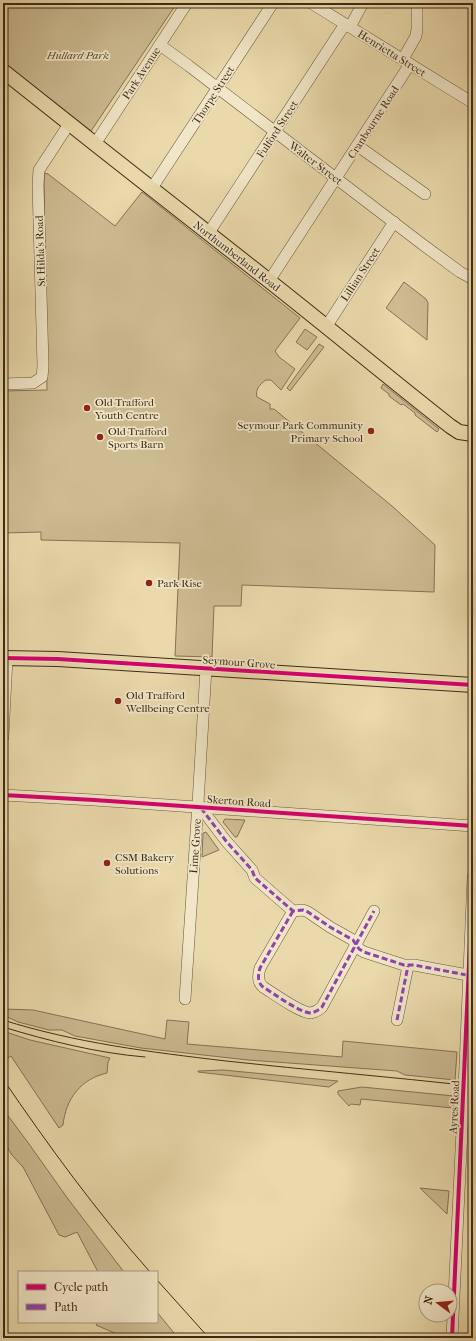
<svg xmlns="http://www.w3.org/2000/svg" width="476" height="1341" viewBox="0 0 476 1341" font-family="'IM FELL French Canon',serif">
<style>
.green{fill:#cdbb92;stroke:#857354}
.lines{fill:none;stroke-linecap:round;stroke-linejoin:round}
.minor-casing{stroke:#68563c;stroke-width:12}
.major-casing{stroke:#3d2b17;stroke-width:16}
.minor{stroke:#f1e6c8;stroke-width:11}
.major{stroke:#ead9ab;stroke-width:14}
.tram{stroke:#3d2b17;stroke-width:1}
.minor-bridge-casing{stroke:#68563c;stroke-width:12;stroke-linecap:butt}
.minor-bridge{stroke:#f1e6c8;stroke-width:11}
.quiet{stroke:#8e44ad;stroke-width:3;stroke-dasharray:6 3;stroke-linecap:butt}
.cycleway-casing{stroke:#f1e6c8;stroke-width:6}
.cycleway{stroke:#d6006c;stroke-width:4}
.poi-dot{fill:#8f2418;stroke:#f1e6c8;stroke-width:1.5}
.labels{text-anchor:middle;stroke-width:3.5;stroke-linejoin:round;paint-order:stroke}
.street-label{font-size:11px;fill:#3d2b17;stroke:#f1e6c8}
.park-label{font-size:11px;font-style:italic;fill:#5a4830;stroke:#f1e6c8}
.poi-label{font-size:11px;fill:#3d2b17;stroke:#f1e6c8;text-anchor:start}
</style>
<rect width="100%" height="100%" fill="#ead9ab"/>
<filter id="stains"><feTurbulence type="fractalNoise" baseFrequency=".005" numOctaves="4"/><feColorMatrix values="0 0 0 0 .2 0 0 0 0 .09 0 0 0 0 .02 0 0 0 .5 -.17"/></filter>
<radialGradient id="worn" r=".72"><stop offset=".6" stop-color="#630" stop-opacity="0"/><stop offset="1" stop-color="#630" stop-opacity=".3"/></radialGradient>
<g class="green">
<polygon points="3,3 177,3 91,131 3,62"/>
<path d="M45,173L48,174L115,226L142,192L300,318L275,351L279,357L295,369L281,390L271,380H266C260,384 255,389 257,397L270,404V409H274L392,506L435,545L434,592L242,585L241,606H214L212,657L175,656L180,543L41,540V532L3,533V391L47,390L44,179Z"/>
<polygon points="404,282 426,299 428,303 427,340 386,308"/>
<polygon points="305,329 317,337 307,350 296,342"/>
<polygon points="319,344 324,347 290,391 287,388"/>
<polygon points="383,384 439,429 437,432 415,415 415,413 403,404 401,405 389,396 389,394 381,388"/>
<polygon points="225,819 245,820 237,837 235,837 223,822"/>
<polygon points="206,832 219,850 202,857 203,833"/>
<polygon points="3,1009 33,1010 165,1039 167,1020 189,1022 187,1044 342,1057 343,1041 457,1052 455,1080 405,1075 397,1071 248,1060 141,1048 75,1036 62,1030 49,1030 18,1022 3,1015"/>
<path d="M3,1031L30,1040L110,1058L108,1062L107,1073C81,1079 66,1098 63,1125L59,1128L11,1056L3,1061Z"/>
<polygon points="223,1070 338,1081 329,1087 198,1072 198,1071"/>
<polygon points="362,1087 454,1096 453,1108 361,1099 360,1105 351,1104 349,1106 338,1094 338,1091"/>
<polygon points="3,1109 29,1144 68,1199 124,1272 98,1272 77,1232 65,1237 59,1235 23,1167 12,1155 3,1140"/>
<polygon points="420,1188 449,1191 447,1214"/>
<polygon points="157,1312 178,1338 126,1338 96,1325 98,1322 157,1322"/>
</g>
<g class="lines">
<defs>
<g id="minor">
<polyline points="311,3 473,103"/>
<polyline points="350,27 363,3"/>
<polyline points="160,45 189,66 422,244 460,272 473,279"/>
<polyline points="403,59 416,36 417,29 417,3"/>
<polyline points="95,144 187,3"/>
<polyline points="358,146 425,194"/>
<polyline points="152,188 273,3"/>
<polyline points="208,234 345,24"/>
<polyline points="269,281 410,64"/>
<polyline points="326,327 394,222"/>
<polyline points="3,384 33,383 42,377 43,366 38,184 39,170 69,124"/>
<polyline points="3,737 7,658"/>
<polyline points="3,795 94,800 473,826"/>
<polyline points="201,808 226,841 252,870 255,878 293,911 303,910 308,912 330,927 353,940 359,949 364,952 404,965 414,965 473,976"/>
<path d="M293,911L260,968C258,975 257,982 263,987C273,993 300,1013 311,1013C315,1012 319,1010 322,1007L374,911"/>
<polyline points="185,999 198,803 206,669"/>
<polyline points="397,1020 408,966"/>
<polyline points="465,1066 473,877"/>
<polyline points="462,1113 473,1114"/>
<polyline points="452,1338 463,1109"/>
</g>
<g id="major">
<path d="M3,71C91,141 180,211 268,280C329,328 389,378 450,426L459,432L473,434"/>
<polyline points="3,658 58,659 473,685"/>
</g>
</defs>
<use href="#minor" class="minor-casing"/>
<use href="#major" class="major-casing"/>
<use href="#minor" class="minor"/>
<use href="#major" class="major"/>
<g class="tram">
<path d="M3,1020C76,1043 150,1052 226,1061C308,1070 391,1077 473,1086"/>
<path d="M3,1027C49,1041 97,1053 145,1057"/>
<path d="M3,1079C48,1145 96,1211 150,1272"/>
<polyline points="157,1280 209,1338"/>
</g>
<defs>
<polyline id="minor-bridge" points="463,1109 465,1066"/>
</defs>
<use href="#minor-bridge" class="minor-bridge-casing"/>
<use href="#minor-bridge" class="minor-bridge"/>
<g class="quiet">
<polyline points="201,808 226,841 252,870 255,878 293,911 303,910 308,912 330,927 353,940 359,949 364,952 404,965 414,965 472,976"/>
<path d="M293,911L260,968C258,975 257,982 263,987C273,993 300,1013 311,1013C315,1012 319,1010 322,1007L374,911"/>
<polyline points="397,1020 408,966"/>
</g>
<defs>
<g id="cycleway">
<polyline points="3,658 58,659 473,685"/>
<polyline points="3,795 94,800 473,826"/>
<polyline points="452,1338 473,877"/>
</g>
</defs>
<use href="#cycleway" class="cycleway-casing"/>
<use href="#cycleway" class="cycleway"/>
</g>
<g class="poi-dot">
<circle cx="87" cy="408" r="4"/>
<circle cx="371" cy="431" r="4"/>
<circle cx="100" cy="437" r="4"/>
<circle cx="149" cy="583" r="4"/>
<circle cx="118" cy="701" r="4"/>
<circle cx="107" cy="863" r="4"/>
</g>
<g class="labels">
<g class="street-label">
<text transform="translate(392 53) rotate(32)" y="4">Henrietta Street</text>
<text transform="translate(141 73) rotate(-57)" y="4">Park Avenue</text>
<text transform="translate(213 95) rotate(-57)" y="4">Thorpe Street</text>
<text transform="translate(373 122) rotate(-57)" y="4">Cranbourne Road</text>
<text transform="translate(277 129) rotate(-57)" y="4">Fulford Street</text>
<text transform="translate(316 163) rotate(37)" y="4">Walter Street</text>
<text transform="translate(40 251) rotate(-92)" y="4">St Hilda's Road</text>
<text transform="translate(237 256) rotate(38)" y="4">Northumberland Road</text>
<text transform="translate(360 274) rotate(-57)" y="4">Lillian Street</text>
<text transform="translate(239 662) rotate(4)" y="4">Seymour Grove</text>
<text transform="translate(239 801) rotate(4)" y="4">Skerton Road</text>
<text transform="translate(195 846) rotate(-86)" y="4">Lime Grove</text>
<text transform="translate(454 1107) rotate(-87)" y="4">Ayres Road</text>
</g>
<g class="park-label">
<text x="78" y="59">Hullard Park</text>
</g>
<g class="poi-label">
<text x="95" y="406">Old Trafford<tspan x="95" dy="13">Youth Centre</tspan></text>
<text x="363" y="429" text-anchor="end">Seymour Park Community<tspan x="363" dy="13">Primary School</tspan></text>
<text x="108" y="435">Old Trafford<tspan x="108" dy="13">Sports Barn</tspan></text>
<text x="157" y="587">Park Rise</text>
<text x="126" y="699">Old Trafford<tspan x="126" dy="13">Wellbeing Centre</tspan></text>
<text x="115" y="861">CSM Bakery<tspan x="115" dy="13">Solutions</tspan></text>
</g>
</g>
<rect width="476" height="1341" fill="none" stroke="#ead9ab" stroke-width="16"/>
<rect x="4" y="4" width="468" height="1333" fill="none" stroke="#3d2b17" stroke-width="2"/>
<rect x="8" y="8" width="460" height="1325" fill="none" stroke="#3d2b17"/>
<rect x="18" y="1271" width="140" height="52" fill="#f1e6c8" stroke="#a99b81"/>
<rect x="26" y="1284" width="20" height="6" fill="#d6006c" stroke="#a99b81"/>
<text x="54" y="1291" font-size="12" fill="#3d2b17">Cycle path</text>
<rect x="26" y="1304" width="20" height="6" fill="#8e44ad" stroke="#a99b81"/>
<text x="54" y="1311" font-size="12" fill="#3d2b17">Path</text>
<g transform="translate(438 1303) rotate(286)"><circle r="19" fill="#f1e6c8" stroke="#a99b81"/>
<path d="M0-3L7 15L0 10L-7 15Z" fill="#8f2418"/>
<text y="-6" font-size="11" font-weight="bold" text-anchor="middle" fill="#3d2b17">N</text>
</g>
<rect width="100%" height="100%" filter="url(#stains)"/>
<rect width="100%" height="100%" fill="url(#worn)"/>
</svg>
